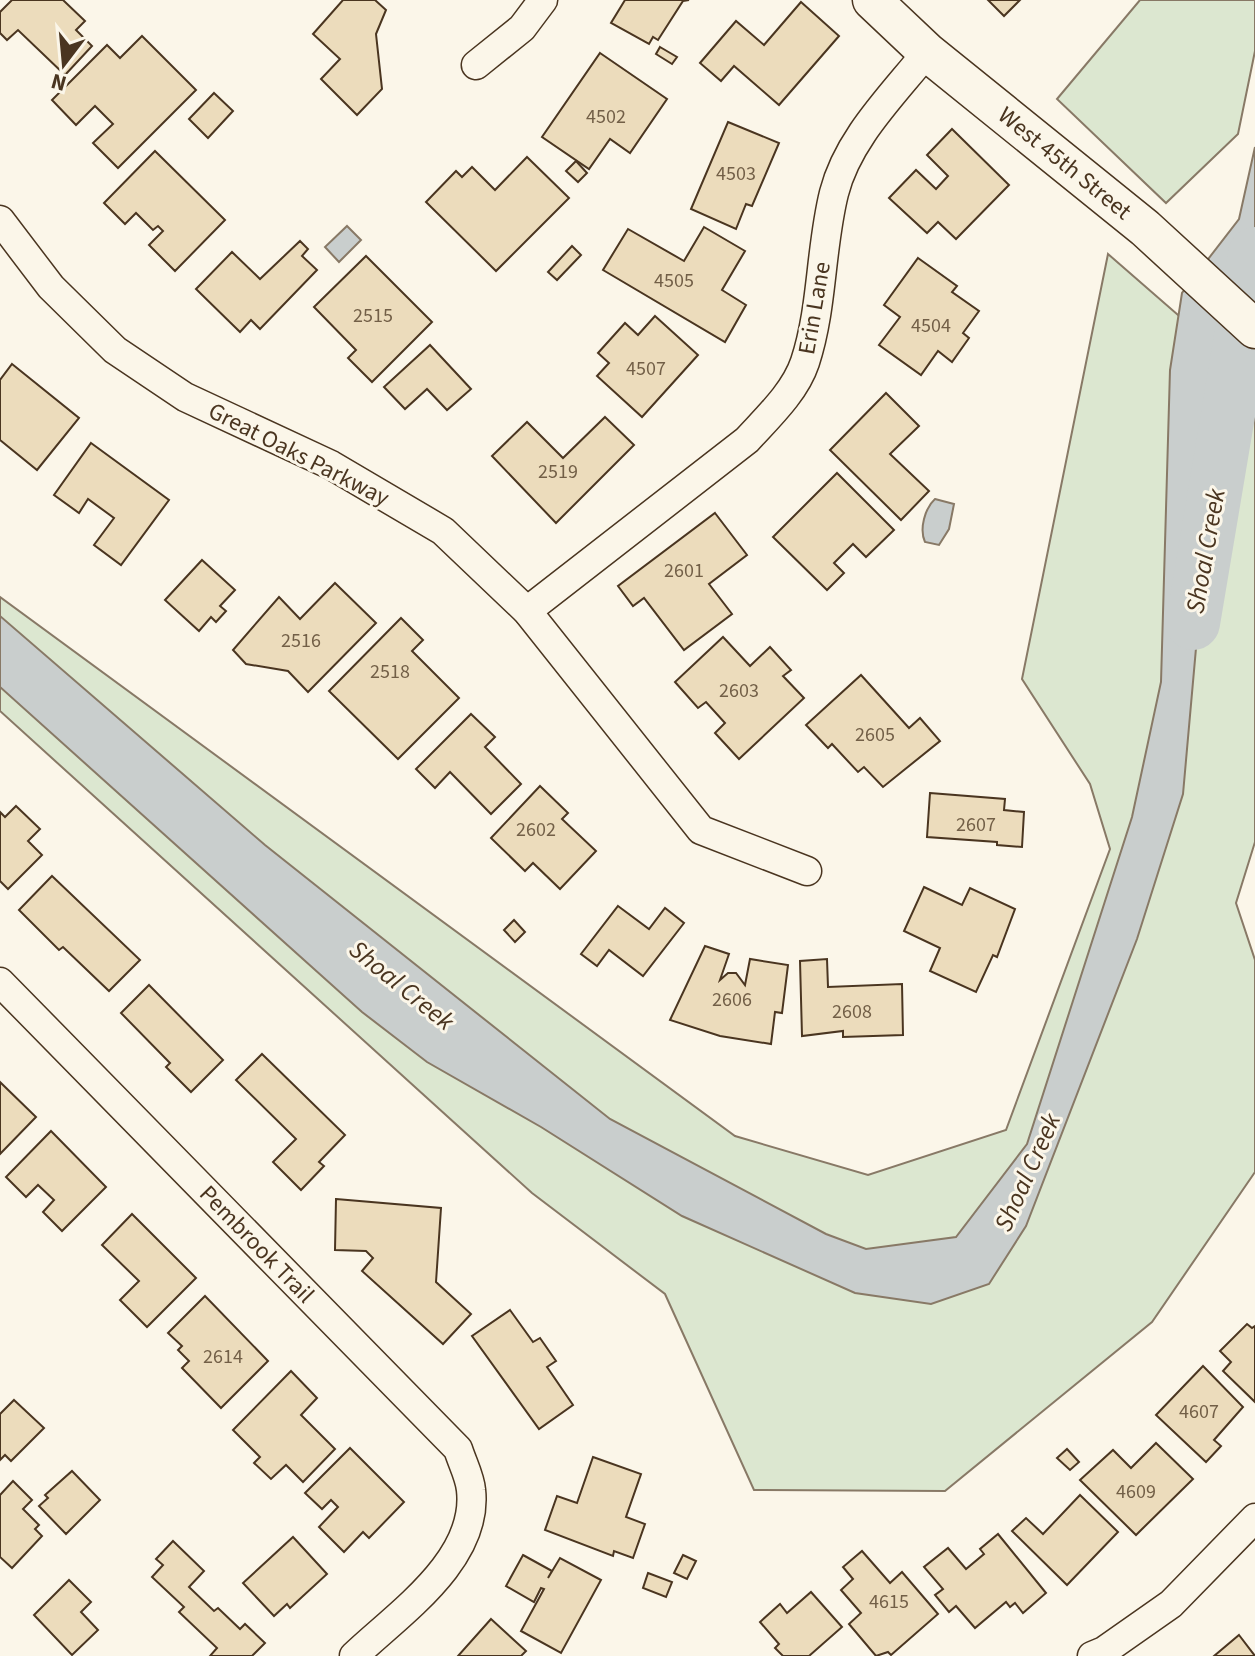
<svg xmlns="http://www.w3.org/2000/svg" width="1255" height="1656" viewBox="0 0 1255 1656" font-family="'Source Sans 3',sans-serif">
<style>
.green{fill:#dce7d0;stroke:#887966;stroke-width:2}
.water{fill:#c9cecd;stroke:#887966;stroke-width:2}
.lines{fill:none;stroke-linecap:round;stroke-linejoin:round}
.river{stroke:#c9cecd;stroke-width:54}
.building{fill:#ecdcbc;stroke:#4a3520;stroke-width:2}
.minor-casing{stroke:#4a3520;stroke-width:31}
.secondary-casing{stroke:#4a3520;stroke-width:41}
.minor{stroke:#fbf6e9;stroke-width:28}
.secondary{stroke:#fbf6e9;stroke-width:38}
.labels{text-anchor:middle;stroke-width:6;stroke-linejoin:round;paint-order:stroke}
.number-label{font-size:20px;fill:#725f47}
.street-label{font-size:24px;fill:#4a3520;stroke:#fbf6e9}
.water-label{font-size:26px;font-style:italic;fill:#4a3520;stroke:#fbf6e9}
</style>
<rect width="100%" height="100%" fill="#fbf6e9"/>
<g class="green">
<polygon points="1140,0 1255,0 1255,51 1238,134 1166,203 1057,99"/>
<polygon points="1108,254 1255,382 1255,842 1236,903 1255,960 1255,1172 1152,1322 945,1491 754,1490 665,1294 532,1193 0,711 0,597 735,1136 868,1175 1006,1130 1110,849 1090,784 1022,679"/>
</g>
<g class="water">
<polygon points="1255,147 1255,254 1221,368 1183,794 1137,939 1026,1226 989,1284 931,1304 855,1293 682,1216 541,1127 427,1062 362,1012 0,687 0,616 265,845 610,1119 826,1234 866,1249 956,1237 1027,1144 1132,817 1161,682 1170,370 1182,293 1239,219"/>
<polygon points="347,226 361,240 339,262 325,247"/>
<path d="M935,499L954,504L949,529L939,545L925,542C919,529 925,508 935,499Z"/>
</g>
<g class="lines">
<polyline class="river" points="1193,623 1255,254"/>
</g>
<g class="building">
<polygon points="12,0 63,0 85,21 76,30 92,46 65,75 18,30 7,40 0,33 0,12"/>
<polygon points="343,0 375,0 386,10 376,34 382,89 357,115 321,79 340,59 313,34"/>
<polygon points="625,0 689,0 683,1 658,40 653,37 649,44 611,23"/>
<polygon points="988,0 1020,0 1004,16"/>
<polygon points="801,2 839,36 779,105 734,66 721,81 700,63 736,21 764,45"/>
<polygon points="142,36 196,90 118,168 93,143 113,124 95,106 76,125 52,100 107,45 120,58"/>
<polygon points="660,47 677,57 672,64 656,54"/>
<polygon points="600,53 667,99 630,153 610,139 589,169 542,137"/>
<polygon points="214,93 233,111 208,138 189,119"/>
<polygon points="728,122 779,143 752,206 746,204 736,229 691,209"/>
<polygon points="952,129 1009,185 956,239 938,222 927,233 889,198 916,170 936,189 948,176 927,155"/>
<polygon points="155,151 225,220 175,271 149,245 163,231 158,226 153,230 136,213 125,224 104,203"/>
<polygon points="527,157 569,198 496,271 426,202 456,171 462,177 472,167 495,190"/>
<polygon points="576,161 587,173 578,182 566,171"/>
<polygon points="704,227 745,251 722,290 746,305 725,342 603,270 628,229 684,261"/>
<polygon points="300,241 308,249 302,256 317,270 260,329 251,320 240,332 196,289 232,252 260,279"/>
<polygon points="572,246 581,255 557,280 548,272"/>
<polygon points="366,256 432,322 372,382 348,358 356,350 314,307"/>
<polygon points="918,258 957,286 952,292 979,311 963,333 969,338 952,362 938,351 921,375 879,345 900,317 884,305"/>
<polygon points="655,316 698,355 642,417 597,376 609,363 598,353 625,323 638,335"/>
<polygon points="430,345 471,389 447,410 427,389 405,409 384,387"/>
<polygon points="12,364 79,418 37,470 0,440 0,380"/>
<polygon points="886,393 919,426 890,454 929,491 901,520 830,450"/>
<polygon points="605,417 634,445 556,523 492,456 527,422 563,458"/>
<polygon points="91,443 169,500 121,565 94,545 114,518 88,499 79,513 54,495"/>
<polygon points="837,473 894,530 866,557 853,544 834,563 844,573 827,590 773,537"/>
<polygon points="715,513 747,555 709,584 732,614 684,650 644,598 633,606 618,586"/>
<polygon points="202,560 235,590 220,606 226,611 216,622 211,617 199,631 165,600"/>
<polygon points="335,583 376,623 308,692 288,671 246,664 233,650 279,597 300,619"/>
<polygon points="401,618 423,640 412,651 459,698 398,759 329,691"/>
<polygon points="723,637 750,666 770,647 791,670 783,676 804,698 739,759 715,733 725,723 706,702 698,708 675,682"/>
<polygon points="861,675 909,728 920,718 940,741 883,787 864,767 858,772 832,744 828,748 806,725"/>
<polygon points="471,714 495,737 485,747 521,784 491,814 450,772 435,788 416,769"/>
<polygon points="540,786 568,813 562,819 596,851 560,889 533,863 525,871 491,838"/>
<polygon points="930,793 1005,799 1004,810 1024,812 1022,847 997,845 997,842 927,837"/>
<polygon points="16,806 40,829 28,841 42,855 8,889 0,881 0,812 5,817"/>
<polygon points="52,876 140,960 109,991 63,947 59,950 19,910"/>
<polygon points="924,887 962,905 970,888 1015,909 997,957 993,955 976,992 930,971 940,948 904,931"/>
<polygon points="618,906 649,929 665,908 684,923 643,976 609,950 597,966 581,954"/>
<polygon points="514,920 525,932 515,942 504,930"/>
<polygon points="705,946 729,954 720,980 728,973 736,973 745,985 750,959 788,965 782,1013 775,1012 771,1044 720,1036 670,1020"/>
<polygon points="827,959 828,987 902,984 903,1035 843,1037 843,1031 802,1036 800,961"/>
<polygon points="149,985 223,1060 191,1092 166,1067 170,1063 121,1013"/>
<polygon points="262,1054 345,1135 319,1162 324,1166 301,1190 273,1162 296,1139 236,1080"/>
<polygon points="0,1082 36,1117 0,1154"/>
<polygon points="51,1131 106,1187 62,1231 43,1212 54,1200 38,1185 26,1197 6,1177"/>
<polygon points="336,1199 441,1208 436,1282 471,1314 443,1344 362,1271 373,1258 366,1251 335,1250"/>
<polygon points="132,1214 196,1278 147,1327 120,1300 139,1281 102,1245"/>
<polygon points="205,1296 268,1361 221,1408 182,1368 189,1361 178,1350 182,1346 168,1333"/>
<polygon points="510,1310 533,1342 540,1338 556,1361 547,1367 573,1405 539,1429 472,1336"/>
<polygon points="1247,1324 1252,1328 1255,1326 1255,1402 1223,1371 1231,1362 1220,1351"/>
<polygon points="1203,1366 1243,1407 1214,1440 1221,1446 1206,1462 1156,1415"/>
<polygon points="291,1371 317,1398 301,1415 335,1449 303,1482 286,1465 271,1479 254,1463 260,1457 233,1430"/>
<polygon points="14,1400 44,1428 11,1461 5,1455 0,1460 0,1414"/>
<polygon points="1156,1443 1193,1479 1136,1535 1080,1480 1113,1450 1131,1468"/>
<polygon points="350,1448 404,1502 369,1538 363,1532 344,1552 319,1527 338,1507 331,1500 322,1509 305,1493"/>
<polygon points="1067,1449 1079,1462 1070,1470 1057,1458"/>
<polygon points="593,1457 641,1474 626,1517 645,1524 633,1558 614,1551 613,1556 545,1530 557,1496 577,1503"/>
<polygon points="72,1471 100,1500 66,1534 39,1506 48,1498 45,1495"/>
<polygon points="13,1481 32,1500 23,1509 39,1525 35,1529 42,1536 12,1568 0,1557 0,1495"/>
<polygon points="1080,1495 1118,1532 1067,1585 1012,1531 1026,1518 1043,1534"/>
<polygon points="998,1534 1046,1593 1023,1613 1015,1603 1010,1607 1006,1602 975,1628 956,1606 949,1612 935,1595 943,1589 924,1567 948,1548 966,1569 984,1554 980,1549"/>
<polygon points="293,1537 327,1574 290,1608 287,1604 274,1616 243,1583"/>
<polygon points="173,1541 204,1571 189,1587 214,1611 218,1608 240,1629 245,1624 265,1643 252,1656 210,1656 217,1648 179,1612 184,1607 152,1577 163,1565 156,1559"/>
<polygon points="862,1551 890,1583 902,1572 938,1614 891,1655 888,1652 876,1656 849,1624 861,1613 841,1590 853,1579 843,1567"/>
<polygon points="523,1555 552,1571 548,1578 560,1558 601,1580 561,1653 521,1631 544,1589 541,1588 534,1602 506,1586"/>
<polygon points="683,1555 696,1561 687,1579 674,1573"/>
<polygon points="648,1573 672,1582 666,1597 643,1588"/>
<polygon points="69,1580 91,1602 81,1612 98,1630 72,1655 34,1615"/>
<polygon points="811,1592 842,1627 809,1656 783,1656 775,1648 779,1644 760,1622 780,1604 787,1613"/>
<polygon points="491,1619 526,1651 521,1656 458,1656"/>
<polygon points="1239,1635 1255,1656 1214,1656"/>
</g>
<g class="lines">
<defs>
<g id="minor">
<polyline points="476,65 522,28 543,0"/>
<polyline points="0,220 51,287 115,350 185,397 331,465 443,531 527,611 701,830 807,871"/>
<path d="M527,611L747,440C768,417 795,392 805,362C823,307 820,249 834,193C848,138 893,95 927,52"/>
<path d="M0,982L458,1449C462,1462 470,1477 471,1490C479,1560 398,1614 354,1656"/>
<polyline points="1092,1656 1104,1651 1171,1604 1255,1518"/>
</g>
<polyline id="secondary" points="872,0 927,52 1145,228 1255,329"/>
</defs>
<use href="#minor" class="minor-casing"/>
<use href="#secondary" class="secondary-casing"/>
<use href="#minor" class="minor"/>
<use href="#secondary" class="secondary"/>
</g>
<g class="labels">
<g class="number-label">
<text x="606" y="123">4502</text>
<text x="736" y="180">4503</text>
<text x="674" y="287">4505</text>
<text x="373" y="322">2515</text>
<text x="931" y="332">4504</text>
<text x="646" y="375">4507</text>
<text x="558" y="478">2519</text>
<text x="684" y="577">2601</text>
<text x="301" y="647">2516</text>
<text x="390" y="678">2518</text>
<text x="739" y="697">2603</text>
<text x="875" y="741">2605</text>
<text x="976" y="831">2607</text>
<text x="536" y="836">2602</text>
<text x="732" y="1006">2606</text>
<text x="852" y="1018">2608</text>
<text x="223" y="1363">2614</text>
<text x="1199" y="1418">4607</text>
<text x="1136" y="1498">4609</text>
<text x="889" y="1608">4615</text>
</g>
<g class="street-label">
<text transform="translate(1065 163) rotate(39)" y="8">West 45th Street</text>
<text transform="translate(814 308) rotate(-80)" y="8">Erin Lane</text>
<text transform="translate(299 454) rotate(27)" y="8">Great Oaks Parkway</text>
<text transform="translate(257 1244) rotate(46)" y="8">Pembrook Trail</text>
</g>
<g class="water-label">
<text transform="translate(1205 551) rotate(-80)" y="9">Shoal Creek</text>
<text transform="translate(402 985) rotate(39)" y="9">Shoal Creek</text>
<text transform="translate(1027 1172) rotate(-66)" y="9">Shoal Creek</text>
</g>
</g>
<g transform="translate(64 64) rotate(196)" stroke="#fbf6e9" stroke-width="6" paint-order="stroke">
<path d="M0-6L14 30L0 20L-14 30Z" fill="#4a3520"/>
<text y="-12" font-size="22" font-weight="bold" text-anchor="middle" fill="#4a3520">N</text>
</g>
</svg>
